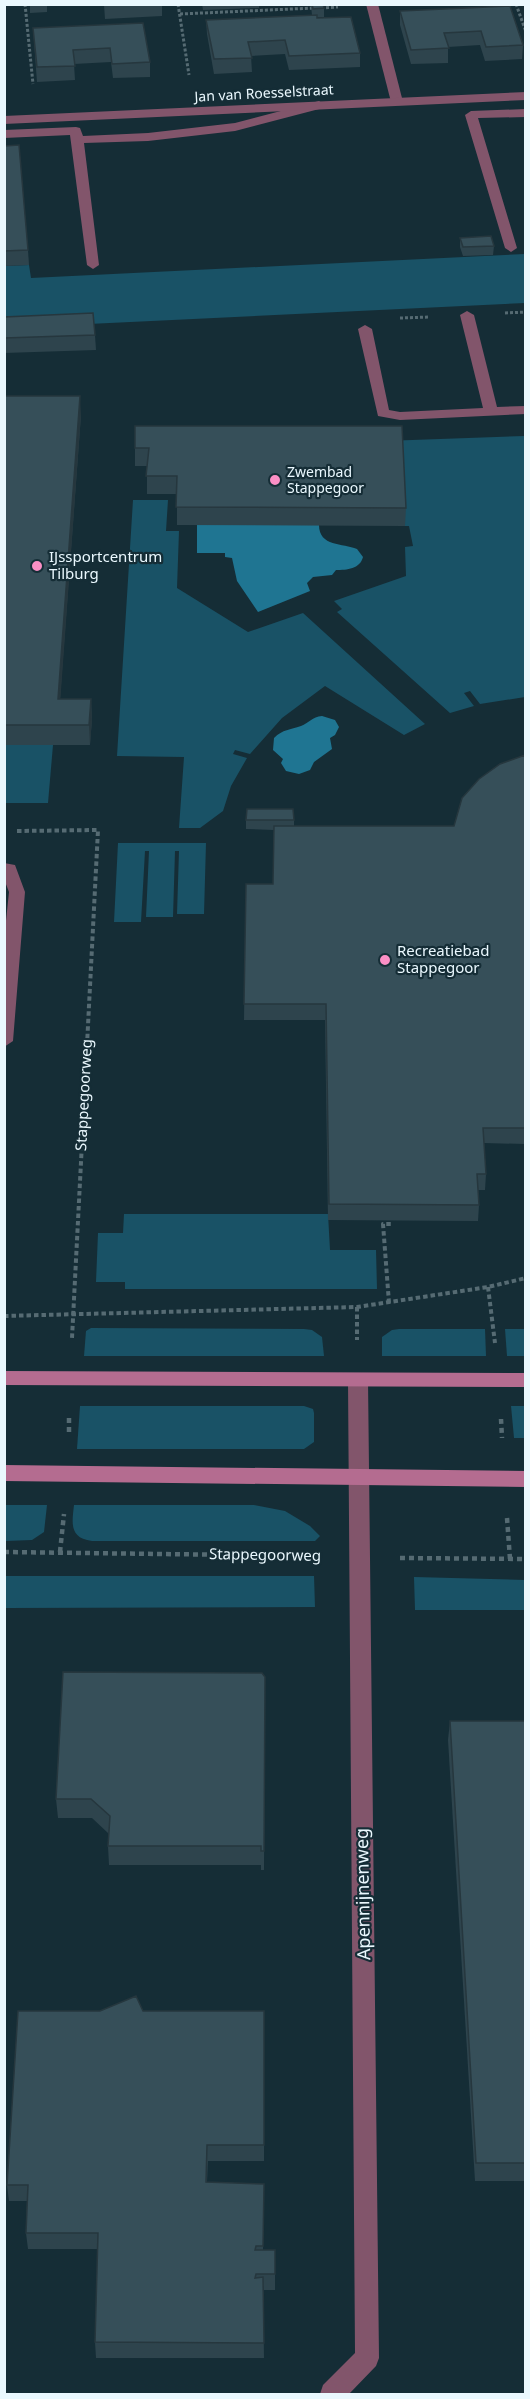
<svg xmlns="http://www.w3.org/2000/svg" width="530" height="2399" viewBox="0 0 530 2399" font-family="'Noto Sans',sans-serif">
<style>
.green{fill:#195266}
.water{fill:#1f7592}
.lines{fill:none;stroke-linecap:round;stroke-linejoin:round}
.path-far2{stroke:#566b73;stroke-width:3;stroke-dasharray:3 2;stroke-linecap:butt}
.path-far1{stroke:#566b73;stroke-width:4;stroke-dasharray:4.5 3;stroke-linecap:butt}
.path{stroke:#566b73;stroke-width:4.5;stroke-dasharray:5 4;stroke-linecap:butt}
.lane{fill:#82556b;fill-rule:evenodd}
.street{fill:#82556b;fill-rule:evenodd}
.secondary{fill:#b46c90;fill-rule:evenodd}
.wall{fill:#2e444d}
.shaded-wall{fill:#26373e}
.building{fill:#364f59;stroke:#26373e;stroke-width:1.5}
.poi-dot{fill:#fb8fc5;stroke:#152d36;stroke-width:2}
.labels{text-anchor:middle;stroke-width:4.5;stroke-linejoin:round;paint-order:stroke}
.far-street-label{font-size:14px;fill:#eaf8fe;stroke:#152d36}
.far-poi-label{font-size:14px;fill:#eaf8fe;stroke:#152d36;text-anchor:start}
.poi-label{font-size:15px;fill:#eaf8fe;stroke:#152d36;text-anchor:start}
.street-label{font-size:15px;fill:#eaf8fe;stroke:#152d36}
.near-street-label{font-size:18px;fill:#eaf8fe;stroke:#152d36}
</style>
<rect width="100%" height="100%" fill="#152d36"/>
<g class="green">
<polygon points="525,254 525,303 5,328 5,266 29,265 31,278"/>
<polygon points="525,436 525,697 480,704 470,691 464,693 474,706 450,713 337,612 342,609 334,601 406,576 405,547 413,546 409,526 405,526 300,444"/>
<polygon points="133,500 168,500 166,531 179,531 177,588 248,632 303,613 425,724 404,735 325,686 282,718 250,754 235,750 233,754 247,758 231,786 223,811 200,828 179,828 184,757 117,756"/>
<polygon points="5,745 53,745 48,803 5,803"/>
<polygon points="118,843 206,843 204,914 177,914 179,851 175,851 173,917 146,917 149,851 145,851 141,922 114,922"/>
<polygon points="124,1214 328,1214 330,1250 376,1250 377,1289 125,1289 125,1282 96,1282 98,1233 123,1233"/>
<polygon points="91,1328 304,1329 312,1330 322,1337 324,1356 84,1356 86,1331"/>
<polygon points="399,1329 485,1329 486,1356 382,1356 382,1337 392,1330"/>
<polygon points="505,1329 525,1329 525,1356 507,1356"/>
<polygon points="80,1406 304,1406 313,1409 314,1413 314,1442 304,1449 77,1449"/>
<polygon points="511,1406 525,1406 525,1438 514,1438"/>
<polygon points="4,1505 47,1505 44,1532 32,1540 5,1541"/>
<path d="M74,1505H254L285,1511L310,1526L320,1536L315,1541H92C69,1538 72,1523 74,1505Z"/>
<polygon points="4,1576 314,1576 315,1607 5,1608"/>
<polygon points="414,1577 525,1580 525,1610 415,1610"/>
</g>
<g class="water">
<path d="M197,525H319C319,547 343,543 357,549L363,557C360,569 347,570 336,570L332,575L313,577L307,583L310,591L258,612L237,581L232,558L225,557V553H197Z"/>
<path d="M322,716L335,720L339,727L335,735L330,738L332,749L314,762L310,770L299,774L286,771L281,763L283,759L273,750L274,738C283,729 290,730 301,726C309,723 312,717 322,716Z"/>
</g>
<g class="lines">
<g class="path-far2">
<polyline points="25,4 33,84"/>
<polyline points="178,4 189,75"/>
<polyline points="516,4 526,32"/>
<polyline points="321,8 338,7"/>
<polyline points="180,14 314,8"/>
<polyline points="505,313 526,312"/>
<polyline points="400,318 429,317"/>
</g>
<g class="path-far1">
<polyline points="17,831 98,830 72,1338"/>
<polyline points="488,1287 495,1343"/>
<polyline points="389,1303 383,1224 391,1224"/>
<polyline points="357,1307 357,1340"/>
<polyline points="4,1316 357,1307 488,1287 526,1278"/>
</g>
<g class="path">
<polyline points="69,1418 69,1434"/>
<polyline points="501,1419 502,1438"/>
<polyline points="507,1518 510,1559"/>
<polyline points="4,1552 318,1556"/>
<polyline points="60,1552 64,1514"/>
<polyline points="400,1558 526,1559"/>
</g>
<g class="lane">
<polygon points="366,4 378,4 403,102 401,105 391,102"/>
<polygon points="319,101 325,105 323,108 235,131 148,141 84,143 99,265 93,269 87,265 70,135 4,138 4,130 76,127 80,128 83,136 148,133 235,123"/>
<polygon points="526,109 526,117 478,118 517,248 511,252 505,248 465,115 471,111"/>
<polygon points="467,311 474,315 497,407 526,406 526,414 400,420 378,416 358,329 365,325 372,329 389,410 400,412 483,408 460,315"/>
</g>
<g class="street">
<polygon points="526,92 526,100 4,124 4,116"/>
<polygon points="4,863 15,865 25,892 13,1041 4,1047 4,940 9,892 4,879"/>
<polygon points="358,1373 365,1375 368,1380 379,2358 376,2366 349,2394 320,2394 323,2385 355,2353 348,1380 351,1375"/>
</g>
<g class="secondary">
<polygon points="4,1371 526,1373 526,1387 4,1385"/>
<polygon points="4,1465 526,1471 526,1487 4,1481"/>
</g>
</g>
<g class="wall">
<polygon points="30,4 47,4 47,12 30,13"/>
<polygon points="90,4 162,4 162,16 105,19 104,5 90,5"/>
<polygon points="202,4 259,4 259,8 203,10"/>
<polygon points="307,4 324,4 324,17 317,17 317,18 360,53 360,67 289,70 285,54 251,56 252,72 214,74 207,34 206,20 312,15 311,6 307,6"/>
<polygon points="510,6 523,45 522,59 485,61 480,45 448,47 448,63 411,64 400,25 400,11"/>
<polygon points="143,23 150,62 150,77 113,78 111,62 74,64 75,80 37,82 33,28"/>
<polygon points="4,146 28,250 29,265 4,266"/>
<polygon points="460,238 494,246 493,255 463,256 460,247"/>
<polygon points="4,317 95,335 96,350 4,353"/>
<polygon points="4,396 81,415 60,699 91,699 92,719 90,745 4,745"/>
<polygon points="135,426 406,508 405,526 177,525 177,494 147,494 147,466 135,466"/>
<polygon points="525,755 525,1144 484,1143 486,1174 485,1190 478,1190 479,1205 478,1221 328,1220 325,1020 244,1020 246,884 273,884 274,830 246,829 246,820 294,820 294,826 454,826"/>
<polygon points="265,1677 264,1870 261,1870 261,1865 109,1865 108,1846 108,1833 92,1818 58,1818 56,1799"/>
<polygon points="450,1721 525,1721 525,2181 475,2181 448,1740"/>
<polygon points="143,2011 264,2011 264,2161 208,2161 207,2182 264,2184 263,2250 275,2250 275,2290 263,2290 264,2358 96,2358 95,2342 98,2249 28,2249 26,2233 27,2201 9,2201 7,2185"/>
</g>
<g class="shaded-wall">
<polygon points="80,396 81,415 59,718 58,699"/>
<polygon points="91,699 92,719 90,745 89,725"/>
</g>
<g class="building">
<polygon points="312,4 323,4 324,8 313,9"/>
<polygon points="510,6 523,45 486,47 481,31 463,32 444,33 449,48 411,50 400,11"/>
<polygon points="317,15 317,18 351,17 360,53 289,56 285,40 248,42 252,58 214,59 206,20"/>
<polygon points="143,23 150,62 112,64 110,48 73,50 75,66 37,67 33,28"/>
<polygon points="19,145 28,250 4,251 4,146"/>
<polygon points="491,236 494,246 463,247 460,238"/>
<polygon points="93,313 95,335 4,338 4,317"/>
<polygon points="4,396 80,396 58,699 91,699 89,725 4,725"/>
<polygon points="135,426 402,426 406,508 176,507 177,476 146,476 149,448 135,448"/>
<polygon points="525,755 525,1128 483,1128 486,1174 477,1174 479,1205 329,1204 326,1004 244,1004 246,884 273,884 274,826 454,826 462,798 479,779 500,764"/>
<polygon points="247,809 293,809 294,820 246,820"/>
<polygon points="63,1672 262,1673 265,1677 264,1851 261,1851 261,1846 108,1846 110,1816 91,1799 56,1799"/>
<polygon points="450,1721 525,1721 525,2163 476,2163"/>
<polygon points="136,1996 143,2011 264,2011 264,2145 207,2145 206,2182 264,2184 263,2246 256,2246 255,2250 275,2250 275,2274 256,2274 255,2278 263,2277 264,2343 95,2342 98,2233 26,2233 28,2185 7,2185 18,2011 100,2011"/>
</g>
<g class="poi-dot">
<circle cx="275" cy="480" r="6"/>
<circle cx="37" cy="566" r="6"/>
<circle cx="385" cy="960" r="6"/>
</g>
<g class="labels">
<g class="far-street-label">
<text transform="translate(264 93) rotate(-3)" y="5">Jan van Roesselstraat</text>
</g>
<g class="far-poi-label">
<text x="287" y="477">Zwembad<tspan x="287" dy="16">Stappegoor</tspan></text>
</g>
<g class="poi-label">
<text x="49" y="562">IJssportcentrum<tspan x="49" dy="17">Tilburg</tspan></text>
<text x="397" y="956">Recreatiebad<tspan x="397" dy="17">Stappegoor</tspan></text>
</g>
<g class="street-label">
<text transform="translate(84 1095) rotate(-87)" y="5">Stappegoorweg</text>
<text transform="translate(265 1555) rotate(1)" y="5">Stappegoorweg</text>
</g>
<g class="near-street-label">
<text transform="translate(363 1894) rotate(-91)" y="6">Apennijnenweg</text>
</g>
</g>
<rect width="530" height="2399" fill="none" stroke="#eaf8fe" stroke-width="12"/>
</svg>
